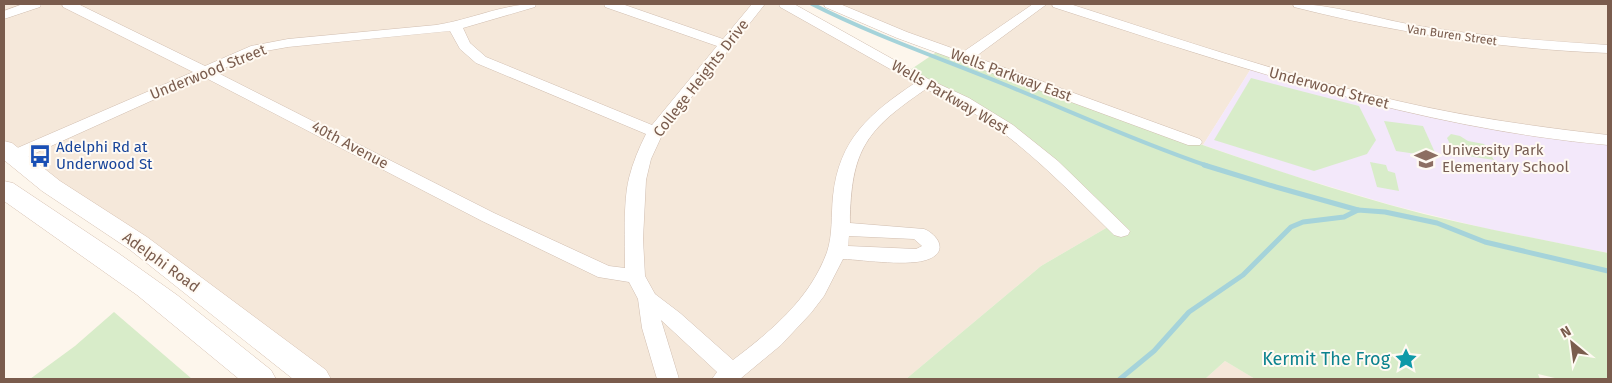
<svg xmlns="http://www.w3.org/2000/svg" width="1612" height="383" viewBox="0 0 1612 383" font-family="'Fira Sans',sans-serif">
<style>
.residential{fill:#f5e8da}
.education{fill:#f3e8fa}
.green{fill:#d8ecc9}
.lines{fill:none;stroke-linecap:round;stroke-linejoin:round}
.stream-far1{stroke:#a5d3da;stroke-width:4}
.stream{stroke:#a5d3da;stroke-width:5}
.street-casing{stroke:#d1beb0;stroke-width:1}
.secondary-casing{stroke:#d6c0b0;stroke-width:1}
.street{fill:#fff;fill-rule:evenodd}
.secondary{fill:#fff;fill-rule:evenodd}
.labels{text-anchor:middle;stroke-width:4;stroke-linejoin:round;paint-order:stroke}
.far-street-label{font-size:12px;fill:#7a5c4d;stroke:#fffaf3}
.street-label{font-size:15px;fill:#7a5c4d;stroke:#fffaf3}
.transit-label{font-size:15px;fill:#164399;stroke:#fffaf3;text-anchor:start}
.education-label{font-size:15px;fill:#785e54;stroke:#fffaf3;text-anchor:start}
.near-culture-label{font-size:18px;fill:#0d838f;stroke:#fffaf3;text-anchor:end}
</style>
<rect width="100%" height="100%" fill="#fdf6ec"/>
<g class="residential">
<polygon points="4,4 785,4 1007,128 1113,224 1041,266 906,379 315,379 51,186 4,148"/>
<polygon points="830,4 1608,4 1608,140 1503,127 1252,67 1203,145 880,26"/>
<polygon points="1225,361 1255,379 1205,379"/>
</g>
<polygon class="education" points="1252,67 1339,92 1586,138 1608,140 1608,253 1488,229 1391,205 1284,173 1203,145"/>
<g class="green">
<path d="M941,49C1089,103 1238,162 1390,205C1462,225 1535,238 1608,253V379H1559L1538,374L1540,379H1255L1225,361L1205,379H906L1041,266L1113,224L1007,128L907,72Z"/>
<polygon points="1251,78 1359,106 1376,140 1367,154 1314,171 1214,140"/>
<polygon points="1384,121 1423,126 1437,157 1396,151"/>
<polygon points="1451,134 1460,136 1468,141 1484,144 1494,160 1455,154 1447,138"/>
<polygon points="1370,162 1386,165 1388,171 1395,173 1399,191 1377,187"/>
<polygon points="114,312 192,379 30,379 75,346"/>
</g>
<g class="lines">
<path class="stream-far1" d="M812,4C873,35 937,57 1001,83C1070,111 1137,142 1208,166"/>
<g class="stream">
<polyline points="1204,165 1276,187 1358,210"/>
<polyline points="1120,379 1154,351 1189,312 1243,275 1291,227 1303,222 1344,217 1358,210 1385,212 1437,223 1485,242 1608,271"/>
</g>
<defs>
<g id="street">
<polygon points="23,4 41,4 40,7 4,19 4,11"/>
<path d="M62,4H78L205,66L251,46L288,39L436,25C470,20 502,4 536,4L535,7L463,28L470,43L486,57L652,125L717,46L605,7L604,4H622L723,39L752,4H765L663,133L651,159L646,180L643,239L645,276L655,294L680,313L733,360C771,331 810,299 827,252C833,234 831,215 833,196C839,139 870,113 915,83L780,7L779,4H794L930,80L969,98L1013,125L1058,161L1130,231L1128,235L1121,237L1114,235C1078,200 1043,163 1002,132C979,114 952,101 926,89C866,130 851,149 850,223L924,229C937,234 949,251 929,259C910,267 866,260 843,259L824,296L811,313L781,345L740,379H712L717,372L661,320L679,379H657L642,328L638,299L629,282L598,277L482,221L204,77L20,160H8L6,156L8,152L193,72L63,7ZM450,31L460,49L476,63L646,134C639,148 633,162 629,178C623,201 625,243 625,268L609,266L494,213L216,72L260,52L288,47ZM849,236L914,239L922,246L916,249L848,246Z"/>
<polygon points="824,4 840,4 907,32 963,52 1033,4 1047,4 975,57 1200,139 1202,142 1200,145 1188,145 897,38 825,7"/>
<path d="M1052,4H1070C1179,39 1287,76 1398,101C1467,117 1537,127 1608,135V145C1417,128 1235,66 1053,7Z"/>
<path d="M1293,4C1333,4 1374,18 1413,25C1478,36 1543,41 1608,45V53C1502,49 1397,33 1294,7Z"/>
</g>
<g id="secondary">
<polygon points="4,141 12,143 60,181 147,237 326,370 331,379 293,379 129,249 42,191 4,160"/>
<polygon points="4,181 13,183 118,253 177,295 271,370 276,379 239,379 137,295 4,201"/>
</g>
</defs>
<use href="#street" class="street-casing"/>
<use href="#secondary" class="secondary-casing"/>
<use href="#street" class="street"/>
<use href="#secondary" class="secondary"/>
</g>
<defs>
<symbol id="bus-bare" viewBox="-9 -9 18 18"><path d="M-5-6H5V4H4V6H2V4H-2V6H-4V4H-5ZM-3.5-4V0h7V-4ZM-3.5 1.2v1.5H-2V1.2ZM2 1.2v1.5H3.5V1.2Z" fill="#1a4fb4" stroke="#fffaf3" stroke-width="2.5" paint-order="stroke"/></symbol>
<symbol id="school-bare" viewBox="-9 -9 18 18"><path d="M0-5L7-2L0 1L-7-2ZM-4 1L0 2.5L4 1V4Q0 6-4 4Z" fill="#8d6e63" stroke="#fffaf3" stroke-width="2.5" paint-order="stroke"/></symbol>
<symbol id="sight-bare" viewBox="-9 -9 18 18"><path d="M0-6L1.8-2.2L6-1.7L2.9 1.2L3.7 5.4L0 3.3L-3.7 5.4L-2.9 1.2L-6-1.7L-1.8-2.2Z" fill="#0f9aa8" stroke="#fffaf3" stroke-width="2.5" paint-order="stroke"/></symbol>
</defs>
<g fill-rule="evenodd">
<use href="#bus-bare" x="24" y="140" width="32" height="32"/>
<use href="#school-bare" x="1410" y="143" width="32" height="32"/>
<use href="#sight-bare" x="1390" y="343" width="32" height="32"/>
</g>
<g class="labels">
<g class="far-street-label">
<text transform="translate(1452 35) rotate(8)" y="4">Van Buren Street</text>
</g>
<g class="street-label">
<text transform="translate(208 72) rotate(-22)" y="5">Underwood Street</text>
<text transform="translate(1011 75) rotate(20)" y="5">Wells Parkway East</text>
<text transform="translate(701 78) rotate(-52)" y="5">College Heights Drive</text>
<text transform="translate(1329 88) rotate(15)" y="5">Underwood Street</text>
<text transform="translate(950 97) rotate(30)" y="5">Wells Parkway West</text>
<text transform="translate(350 145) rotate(28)" y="5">40th Avenue</text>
<text transform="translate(161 262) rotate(36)" y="5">Adelphi Road</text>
</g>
<g class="transit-label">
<text x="56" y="152">Adelphi Rd at<tspan x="56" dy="17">Underwood St</tspan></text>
</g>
<g class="education-label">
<text x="1442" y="155">University Park<tspan x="1442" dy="17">Elementary School</tspan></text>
</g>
<g class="near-culture-label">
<text x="1390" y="365">Kermit The Frog</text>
</g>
</g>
<rect width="1612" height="383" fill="none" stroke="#7a5c4d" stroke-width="10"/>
<g transform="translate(1572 343) rotate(331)" stroke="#fffaf3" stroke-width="4" paint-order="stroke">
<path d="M0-4L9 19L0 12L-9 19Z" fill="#7a5c4d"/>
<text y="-8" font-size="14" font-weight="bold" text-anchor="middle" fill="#7a5c4d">N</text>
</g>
</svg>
